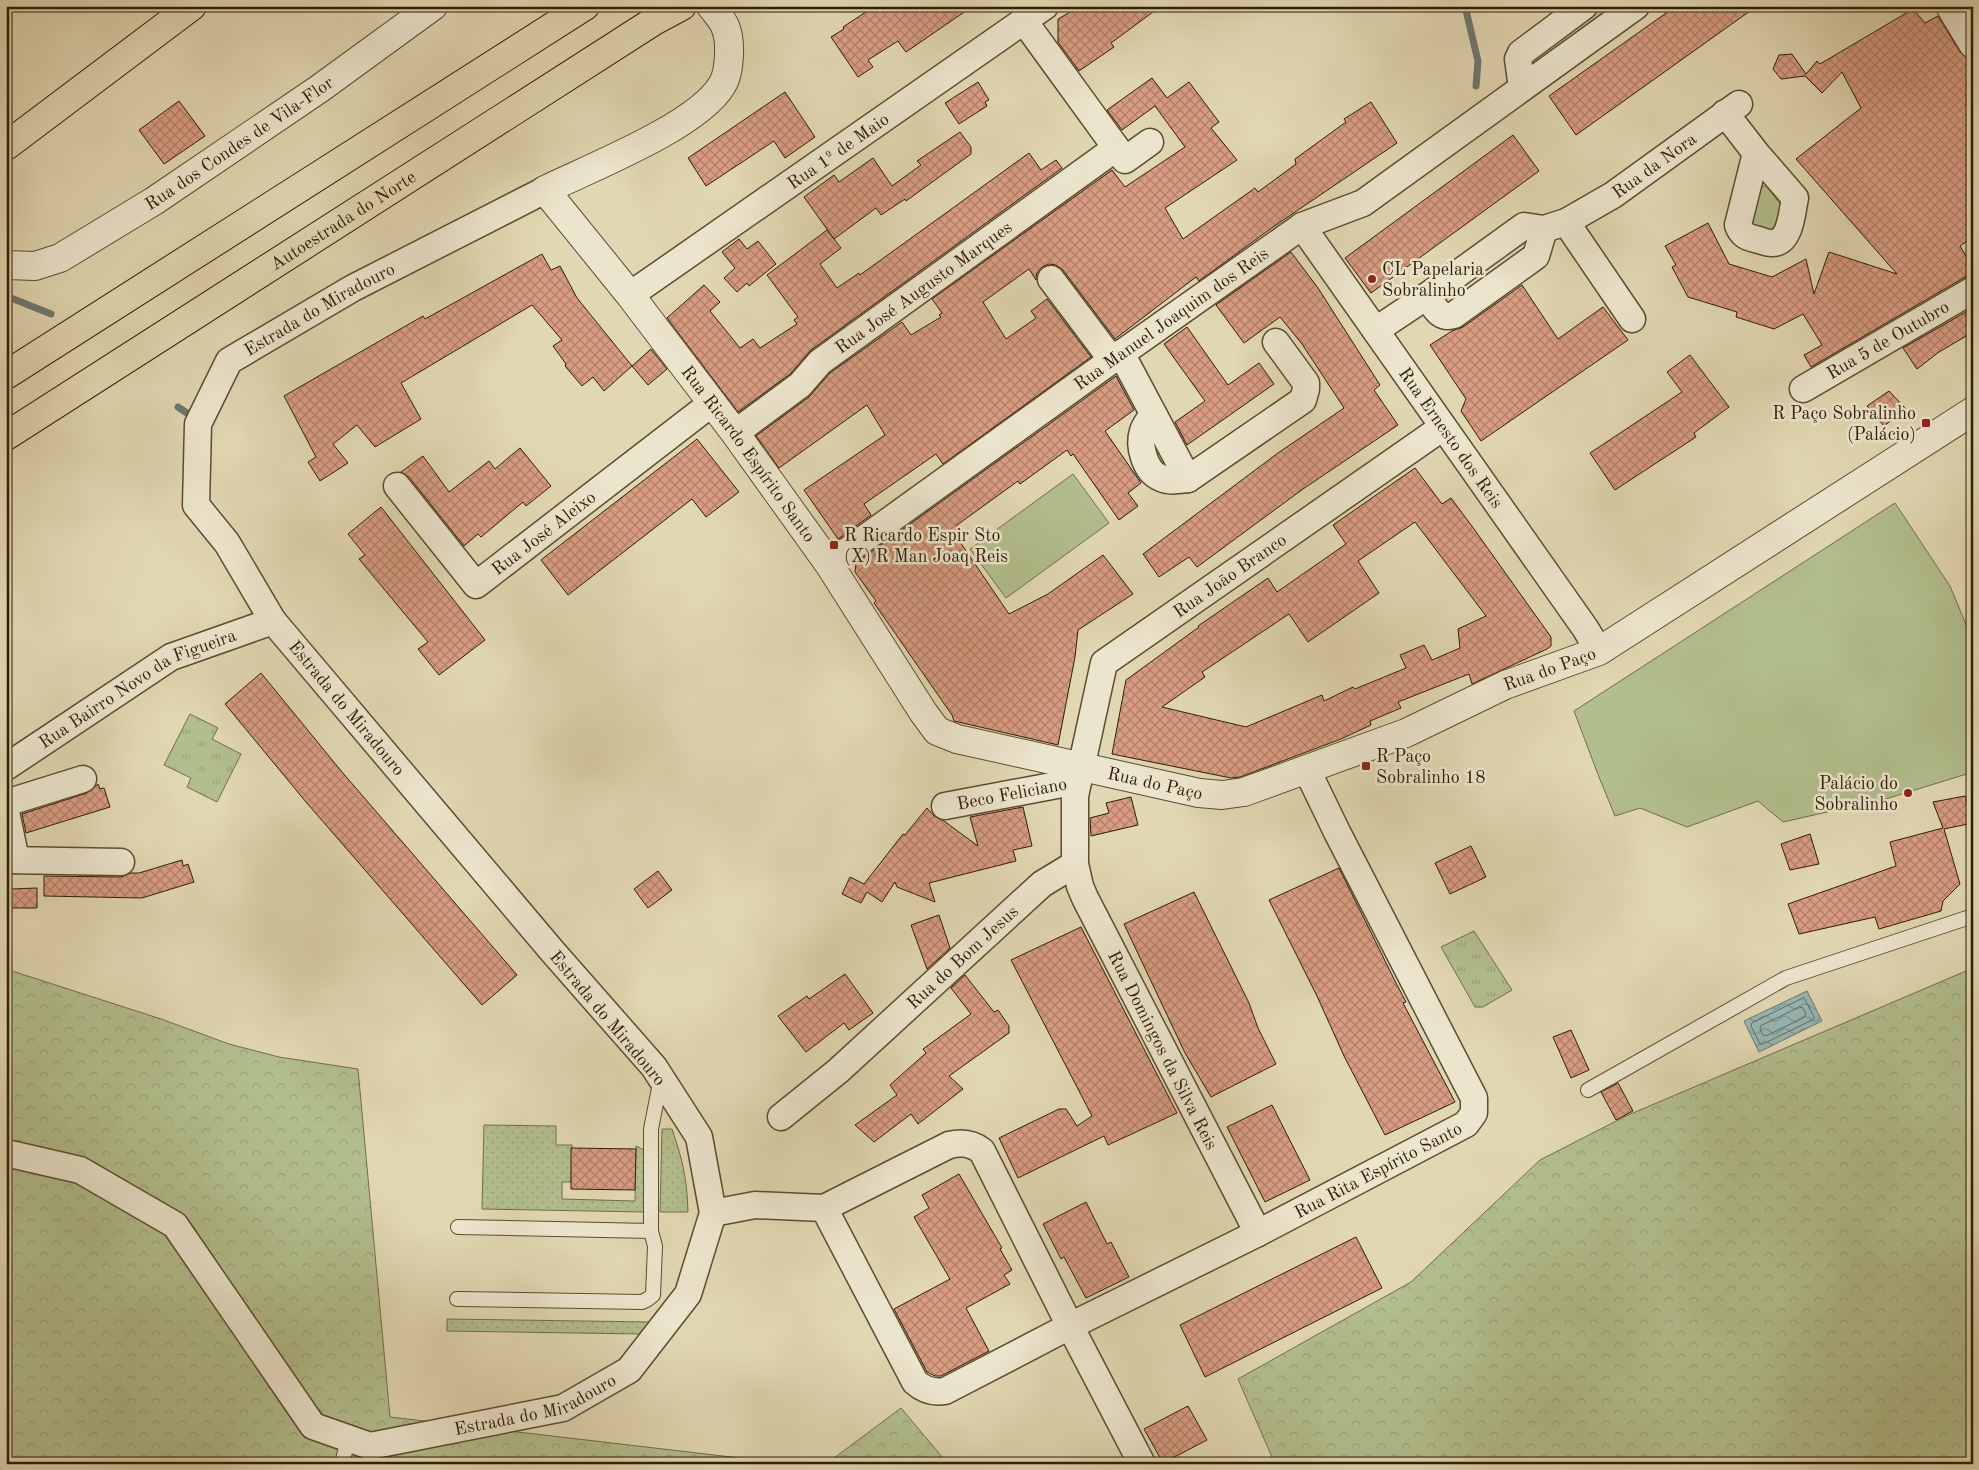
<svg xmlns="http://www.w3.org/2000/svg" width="1979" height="1470" viewBox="0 0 1979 1470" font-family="'Old Standard TT',serif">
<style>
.grass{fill:url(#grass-dots);stroke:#706e48}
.forest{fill:url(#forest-crowns);stroke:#706e48}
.park{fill:url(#park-tufts);stroke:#706e48}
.garden{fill:#b2be8c;stroke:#706e48}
.water{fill:url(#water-waves);stroke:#6d796f}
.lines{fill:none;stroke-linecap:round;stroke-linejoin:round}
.shore{stroke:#636a5d;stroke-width:1}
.stream{stroke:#6d796f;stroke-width:7}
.building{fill:url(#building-cross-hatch);stroke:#2f1d05;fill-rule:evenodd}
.service-casing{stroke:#5c4c30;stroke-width:16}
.minor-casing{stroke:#5c4c30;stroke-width:29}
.tertiary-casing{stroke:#5c4c30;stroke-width:30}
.primary-casing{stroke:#2f1d05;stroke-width:30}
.motorway-casing{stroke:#2f1d05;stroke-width:30}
.service{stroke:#ece5cd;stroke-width:14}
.minor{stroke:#ece5cd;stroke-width:26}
.tertiary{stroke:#ece5cd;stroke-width:28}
.primary{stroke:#e1d7b2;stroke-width:28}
.motorway{stroke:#e1d7b2;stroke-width:28}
.poi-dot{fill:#8f2418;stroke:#ece5cd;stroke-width:2}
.labels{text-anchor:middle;stroke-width:5;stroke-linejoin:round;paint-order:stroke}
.street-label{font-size:18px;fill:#2f1d05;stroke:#ece5cd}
.poi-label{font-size:18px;fill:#2f1d05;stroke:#ece5cd;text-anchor:start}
</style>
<defs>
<pattern id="grass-dots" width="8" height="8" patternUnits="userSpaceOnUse" patternTransform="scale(1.25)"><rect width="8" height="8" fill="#b2be8c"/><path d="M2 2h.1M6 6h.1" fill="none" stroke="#99a377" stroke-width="1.8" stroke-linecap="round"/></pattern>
<pattern id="forest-crowns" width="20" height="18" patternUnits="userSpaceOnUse" patternTransform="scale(1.25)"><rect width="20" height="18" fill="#b2be8c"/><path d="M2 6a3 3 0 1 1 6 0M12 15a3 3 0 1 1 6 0" fill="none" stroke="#99a377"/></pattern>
<pattern id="park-tufts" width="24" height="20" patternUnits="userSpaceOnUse" patternTransform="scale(1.25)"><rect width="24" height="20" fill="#b2be8c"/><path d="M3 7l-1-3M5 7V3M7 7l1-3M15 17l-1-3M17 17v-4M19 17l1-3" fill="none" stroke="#99a377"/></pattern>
<pattern id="water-waves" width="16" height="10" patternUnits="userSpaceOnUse" patternTransform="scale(1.25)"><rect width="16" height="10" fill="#97b7b5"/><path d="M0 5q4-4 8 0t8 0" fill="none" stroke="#7c9491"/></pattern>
<pattern id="building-cross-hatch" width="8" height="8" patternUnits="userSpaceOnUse" patternTransform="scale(1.25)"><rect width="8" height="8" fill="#d99c82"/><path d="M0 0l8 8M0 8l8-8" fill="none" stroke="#b07f68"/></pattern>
</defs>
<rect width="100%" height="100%" fill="#e1d7b2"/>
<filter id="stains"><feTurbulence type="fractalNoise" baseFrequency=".004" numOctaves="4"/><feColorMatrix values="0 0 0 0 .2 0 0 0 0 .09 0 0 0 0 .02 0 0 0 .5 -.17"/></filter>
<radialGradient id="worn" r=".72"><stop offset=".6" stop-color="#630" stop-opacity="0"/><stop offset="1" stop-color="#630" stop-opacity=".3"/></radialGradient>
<g class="grass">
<polygon points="484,1125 556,1126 556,1145 572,1145 571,1182 562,1182 562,1199 635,1201 636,1146 644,1150 644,1212 482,1209"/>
<path d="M662,1129H672C683,1161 687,1179 688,1212H660Z"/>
<polygon points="447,1319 650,1322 640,1334 447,1331"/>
</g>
<g class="forest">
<polygon points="1973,968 1973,1464 1275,1464 1238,1379 1411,1282 1540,1160 1626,1116"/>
<polygon points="6,969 161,1019 229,1044 279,1057 358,1069 390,1417 791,1464 6,1464"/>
<polygon points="901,1408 948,1464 826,1464"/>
</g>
<g class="park">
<polygon points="190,714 218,728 212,739 241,754 217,802 187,787 191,778 164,765"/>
<polygon points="1474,931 1512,990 1483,1007 1475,1007 1441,947"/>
</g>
<g class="garden">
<polygon points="1605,6 1618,6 1538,62 1536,60 1536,56"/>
<polygon points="1766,186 1784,209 1781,224 1771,232 1755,227 1750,220 1760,187"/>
<polygon points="1073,474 1109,523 1006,598 970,549"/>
<polygon points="1895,503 1950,586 1973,641 1973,772 1889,798 1783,822 1758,801 1687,827 1640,808 1615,816 1599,777 1574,711"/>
</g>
<polygon class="water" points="1807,991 1822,1021 1759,1052 1744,1021"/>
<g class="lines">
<g class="shore">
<polygon points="1804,998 1814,1017 1814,1019 1763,1044 1760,1044 1751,1026 1752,1023"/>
<polygon points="1800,1007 1803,1008 1806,1014 1805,1017 1766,1036 1763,1035 1760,1029 1761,1026"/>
</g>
<g class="stream">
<polyline points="1465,6 1478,61 1476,86"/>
<polyline points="6,296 51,314"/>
<polyline points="178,407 190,415"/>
</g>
</g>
<g class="building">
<polygon points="875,6 973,6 906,52 898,41 868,60 873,67 858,77 831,37 844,29 843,27"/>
<polygon points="1081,6 1161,6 1111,43 1114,47 1079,71 1058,42 1058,19"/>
<polygon points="1676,6 1757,6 1576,135 1549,96"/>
<polygon points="1913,9 1925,23 1938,16 1960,52 1967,58 1973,67 1973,237 1960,246 1973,267 1973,275 1965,277 1811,367 1804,355 1822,345 1803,314 1774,329 1736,317 1737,312 1688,297 1672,267 1676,265 1665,246 1708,223 1729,264 1772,277 1806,259 1814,294 1829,252 1897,274 1796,159 1861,108 1842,72 1822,93 1805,76 1781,79 1773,69 1779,55 1792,54 1806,74 1817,61 1820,64"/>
<polygon points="1152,78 1167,98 1189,82 1219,122 1211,128 1237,160 1165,208 1183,239 1255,188 1258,192 1296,164 1295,159 1346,122 1344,119 1371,102 1397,143 1273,227 1199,281 1196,277 1115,339 1063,270 1056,265 1049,264 1042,267 1037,273 1036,280 1029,269 983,302 1006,339 1036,318 1031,311 1047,299 1091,357 943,464 936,454 864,504 871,515 838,539 804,490 885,435 867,405 779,468 756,436 809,397 830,373 902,322 911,335 941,317 939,315 942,313 932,299 1112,170 1125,187 1185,147 1155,106 1122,130 1107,110"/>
<polygon points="978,82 989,100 985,102 987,106 959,124 945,103"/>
<polygon points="785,92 815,137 785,158 774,141 706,186 688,158"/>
<polygon points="179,101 205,136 164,164 139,130"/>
<polygon points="960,132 971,147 971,154 906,201 905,199 881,215 876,208 834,239 804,197 834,175 839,182 873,158 892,186 921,165 917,161"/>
<polygon points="1513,135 1539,171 1371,293 1345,258"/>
<polygon points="1029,153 1041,170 1056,160 1062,168 811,350 790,374 738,412 667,318 704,285 720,302 710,311 740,348 753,339 760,348 797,324 794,320 798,317 767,275 827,230 841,248 820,264 837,288 859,273 860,275"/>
<polygon points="739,239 747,249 758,241 776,264 749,286 747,283 737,292 724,278 735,268 722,252"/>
<polygon points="1291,252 1318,288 1380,385 1374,390 1398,425 1303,489 1197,567 1189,557 1159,577 1143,554 1278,453 1344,408 1302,344 1280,317 1244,343 1216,305"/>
<polygon points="542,254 551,270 560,266 577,298 632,366 604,391 593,377 582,386 565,366 566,364 553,346 562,340 532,305 401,383 421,419 375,447 357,425 333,444 348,463 320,481 308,462 316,457 284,396 423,316 425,319"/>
<polygon points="1522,285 1558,339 1603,307 1628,340 1481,441 1461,411 1466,399 1430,345 1452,331 1463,327"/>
<polygon points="1973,308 1973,332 1939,352 1917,369 1903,348"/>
<polygon points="1187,327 1228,385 1259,363 1274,384 1187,445 1175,422 1205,401 1164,344"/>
<polygon points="651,349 667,369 648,385 632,366"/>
<polygon points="1690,355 1729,407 1694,433 1696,437 1615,490 1590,453 1682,392 1667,372"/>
<polygon points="1116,376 1134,410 1105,431 1141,483 1128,493 1138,506 1119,520 1073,454 1071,456 1067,450 1020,484 1018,481 957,525 958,539 1009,614 1048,594 1103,555 1133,594 1078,630 1075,657 1058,745 954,721 952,715 874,603 876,601 855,572 856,563"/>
<polygon points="1889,391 1906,409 1884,426 1867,406"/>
<polygon points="697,439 739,492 706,517 692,499 568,595 541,560"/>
<polygon points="520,448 551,486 526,506 523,502 481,537 478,534 464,546 409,477 401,472 423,456 449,492 489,461 495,469"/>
<path d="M1415,468L1442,504L1451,498L1474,529L1551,637V646L1547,649L1472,684L1469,674L1398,702L1401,708L1370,721L1371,725L1341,739L1240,777L1231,778L1112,754L1126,680L1199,627L1198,626L1268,578L1277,592L1346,544L1333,525ZM1415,522L1486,616L1458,629L1460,648L1432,660L1424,645L1400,655L1406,668L1355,689L1353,687L1324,701L1322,695L1246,727L1162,707L1205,677L1202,672L1289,614L1308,642L1379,593L1358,561Z"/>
<polygon points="381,507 485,640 439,675 418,649 428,642 359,559 365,555 348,534"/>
<polygon points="261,673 342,772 517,975 482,1005 306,802 225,704"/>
<polygon points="98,784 100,789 104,788 110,807 26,833 22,814 87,793"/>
<polygon points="1965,796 1973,823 1944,829 1960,884 1943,901 1941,911 1879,929 1875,917 1799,934 1788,904 1896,866 1890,842 1943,828 1933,802"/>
<polygon points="1131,797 1138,825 1091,836 1090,818 1109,813 1106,803"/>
<polygon points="1023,807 1032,846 1013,850 1016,861 929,883 935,902 897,887 895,882 882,902 867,892 861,903 842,894 850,877 864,884 903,834 905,835 927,808 934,816 944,821 978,846 970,817"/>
<polygon points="1810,834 1819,864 1790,870 1781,844"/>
<polygon points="1471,846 1486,877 1450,894 1435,863"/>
<polygon points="182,860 183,866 188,864 194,882 142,898 44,896 44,876 121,877 131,873 139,873"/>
<polygon points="1339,868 1396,983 1406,1002 1403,1003 1455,1102 1385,1135 1344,1056 1317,996 1269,900"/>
<polygon points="658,871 672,890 648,908 634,889"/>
<polygon points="37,888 37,908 11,908 11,889"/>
<polygon points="1194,892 1249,1003 1258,1028 1276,1064 1211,1097 1185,1053 1124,924"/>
<polygon points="939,915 950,948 927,969 911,925"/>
<polygon points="1081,927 1177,1113 1108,1145 1104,1136 1018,1178 999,1138 1059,1109 1066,1109 1077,1126 1092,1116 1011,960"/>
<polygon points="845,974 873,1013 849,1030 844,1023 806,1052 778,1016 807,996 809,999"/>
<polygon points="965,975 994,1012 998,1010 1009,1026 1009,1033 949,1076 963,1089 918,1124 911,1114 874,1142 855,1125 897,1095 890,1085 926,1053 923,1049 971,1014 951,988"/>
<polygon points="1571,1030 1589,1070 1571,1078 1553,1037"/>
<polygon points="1618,1083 1633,1111 1616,1120 1601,1092"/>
<polygon points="1272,1105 1310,1180 1265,1202 1227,1127"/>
<polygon points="571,1148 636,1149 635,1190 571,1189"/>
<polygon points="959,1174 1002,1248 1000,1249 1012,1270 1004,1275 1010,1284 966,1308 989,1351 941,1376 935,1376 927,1372 894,1309 950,1279 914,1217 929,1208 922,1195"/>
<polygon points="1086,1202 1107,1244 1111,1242 1129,1277 1086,1298 1064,1257 1061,1259 1043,1224"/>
<polygon points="1356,1237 1382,1288 1205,1377 1180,1325"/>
<polygon points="1188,1406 1207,1440 1163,1463 1144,1429"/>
</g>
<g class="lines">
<defs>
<g id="service">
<polyline points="1588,1090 1786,978 1973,916"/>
<polyline points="458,1227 651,1231"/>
<polyline points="457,1299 642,1302 648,1299 653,1295 655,1246 651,1231 651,1129 661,1078"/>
<polyline points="342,1464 348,1439"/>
</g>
<g id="minor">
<polyline points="1024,21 1125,160 1150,142"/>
<polyline points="1522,88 1518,59 1521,53 1584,6"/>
<path d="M1725,113L1756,153L1795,198C1792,211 1791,244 1771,243C1766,243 1760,240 1755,239C1746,237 1741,234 1738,225L1756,153"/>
<polyline points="1566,222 1632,319"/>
<path id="s1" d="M1302,226L1585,628L1599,651"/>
<polyline points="1051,279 1112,360"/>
<polyline points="630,295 1045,6"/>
<path d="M1427,296C1434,306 1439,320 1454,315L1536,256L1544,229"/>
<path id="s2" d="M1376,330L1427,296L1524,226L1544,229L1566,222L1613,195L1739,104"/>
<polyline points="1121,353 1188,479 1303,400 1306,389 1306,383 1276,342"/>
<path id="s3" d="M1803,389L1973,290"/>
<path d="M1153,414C1150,419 1145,425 1143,431C1138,446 1145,472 1161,478C1170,482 1179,480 1188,479"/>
<path id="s4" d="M735,433L800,385L820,362L1116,148"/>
<path id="s5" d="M397,486L476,585L712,403"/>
<path id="s6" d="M829,564L1112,360L1302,226L1363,203L1636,6"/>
<path id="s7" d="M6,767L171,657L273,621"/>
<polyline points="6,803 83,779"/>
<path id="s8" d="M945,806L1078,781"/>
<polyline points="6,812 16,860"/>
<polyline points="6,860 121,862"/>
<path id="s9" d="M781,1117L838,1071L1042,884L1075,864"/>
<path id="s10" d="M6,1153L80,1170L175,1225L313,1426L370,1446L563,1408L629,1370L688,1294L713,1213L699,1137L654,1067L553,952L273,621L227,543L196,505L198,424L229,361L353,288L545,190"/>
<path d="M713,1213L755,1205L824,1208L915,1382C924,1390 933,1393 945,1391L1070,1326L982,1151C972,1143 962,1142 949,1145L824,1208"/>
<path id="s11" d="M1258,1233L1085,898L1080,886L1075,864V796L1104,663L1443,427"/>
<path id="s12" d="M1142,1464L1070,1326L1258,1233L1466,1124L1474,1113V1098L1337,832L1307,770"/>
</g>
<g id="tertiary">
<path id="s13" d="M711,6C716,13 724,21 726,29C731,42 730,73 722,85C698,126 590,168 545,190L630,295L735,433L829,564L923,712L937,731L957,739L1199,793L1222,795L1244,792L1406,733L1505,685L1599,651L1973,411"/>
<polyline points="1950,6 1973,44"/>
<path id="s14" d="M6,265L35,266L60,258L154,201L319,89L433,6"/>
</g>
<polyline id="primary" points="6,146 192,6"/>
<g id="motorway">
<polyline points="6,375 585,6"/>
<path id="s15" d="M6,436L654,21L682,6"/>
</g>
</defs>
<use href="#service" class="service-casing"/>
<use href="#minor" class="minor-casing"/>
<use href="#tertiary" class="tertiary-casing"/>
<use href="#primary" class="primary-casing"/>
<use href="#motorway" class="motorway-casing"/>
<use href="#service" class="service"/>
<use href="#minor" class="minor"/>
<use href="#tertiary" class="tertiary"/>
<use href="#primary" class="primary"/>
<use href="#motorway" class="motorway"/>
</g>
<g class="poi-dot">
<circle cx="1372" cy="279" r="5"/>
<rect x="1921" y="418" width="10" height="10" rx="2.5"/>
<rect x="829" y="540" width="10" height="10" rx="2.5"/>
<rect x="1361" y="761" width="10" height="10" rx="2.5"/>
<circle cx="1908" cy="793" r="5"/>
</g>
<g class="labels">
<g class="street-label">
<text dy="6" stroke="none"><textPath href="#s14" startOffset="268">Rua dos Condes de Vila-Flor</textPath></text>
<text transform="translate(838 151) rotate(-35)" y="6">Rua 1º de Maio</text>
<text dy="6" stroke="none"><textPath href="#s2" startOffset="329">Rua da Nora</textPath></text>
<text dy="6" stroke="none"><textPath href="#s15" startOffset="400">Autoestrada do Norte</textPath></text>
<text dy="6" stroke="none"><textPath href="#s4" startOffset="239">Rua José Augusto Marques</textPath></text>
<text dy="6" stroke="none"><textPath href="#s10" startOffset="2086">Estrada do Miradouro</textPath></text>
<text dy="6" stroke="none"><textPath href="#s6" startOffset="421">Rua Manuel Joaquim dos Reis</textPath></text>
<text dy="6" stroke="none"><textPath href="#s3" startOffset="98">Rua 5 de Outubro</textPath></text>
<text dy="6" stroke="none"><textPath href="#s1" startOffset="259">Rua Ernesto dos Reis</textPath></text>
<text dy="6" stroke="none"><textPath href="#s13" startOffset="626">Rua Ricardo Espírito Santo</textPath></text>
<text dy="6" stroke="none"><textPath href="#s5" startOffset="212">Rua José Aleixo</textPath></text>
<text dy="6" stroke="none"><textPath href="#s11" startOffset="770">Rua João Branco</textPath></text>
<text dy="6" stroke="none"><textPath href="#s13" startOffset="1606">Rua do Paço</textPath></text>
<text dy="6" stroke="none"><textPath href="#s7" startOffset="154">Rua Bairro Novo da Figueira</textPath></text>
<text transform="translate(347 708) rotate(50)" y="6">Estrada do Miradouro</text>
<text dy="6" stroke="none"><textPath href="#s13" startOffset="1186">Rua do Paço</textPath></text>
<text dy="6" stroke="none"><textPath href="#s8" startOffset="68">Beco Feliciano</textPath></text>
<text dy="6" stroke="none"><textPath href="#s9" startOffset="242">Rua do Bom Jesus</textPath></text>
<text transform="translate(608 1018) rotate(50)" y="6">Estrada do Miradouro</text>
<text transform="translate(1163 1050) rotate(63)" y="6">Rua Domingos da Silva Reis</text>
<text dy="6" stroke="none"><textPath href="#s12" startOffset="501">Rua Rita Espírito Santo</textPath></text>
<text dy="6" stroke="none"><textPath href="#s10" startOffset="661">Estrada do Miradouro</textPath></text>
</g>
<g class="poi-label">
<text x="1382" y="275">CL Papelaria<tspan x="1382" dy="21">Sobralinho</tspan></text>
<text x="1916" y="419" text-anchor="end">R Paço Sobralinho<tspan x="1916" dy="21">(Palácio)</tspan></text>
<text x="844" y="541">R Ricardo Espir Sto<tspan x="844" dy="21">(X) R Man Joaq Reis</tspan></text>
<text x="1376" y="762">R Paço<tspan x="1376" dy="21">Sobralinho 18</tspan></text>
<text x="1898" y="789" text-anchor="end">Palácio do<tspan x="1898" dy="21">Sobralinho</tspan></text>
</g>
</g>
<rect width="1979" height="1470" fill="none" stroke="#e1d7b2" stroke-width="25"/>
<rect x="8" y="8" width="1964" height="1455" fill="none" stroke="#2f1d05" stroke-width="2.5"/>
<rect x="12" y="12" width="1954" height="1445" fill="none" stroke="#2f1d05"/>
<rect width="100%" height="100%" filter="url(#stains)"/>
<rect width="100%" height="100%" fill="url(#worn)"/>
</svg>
